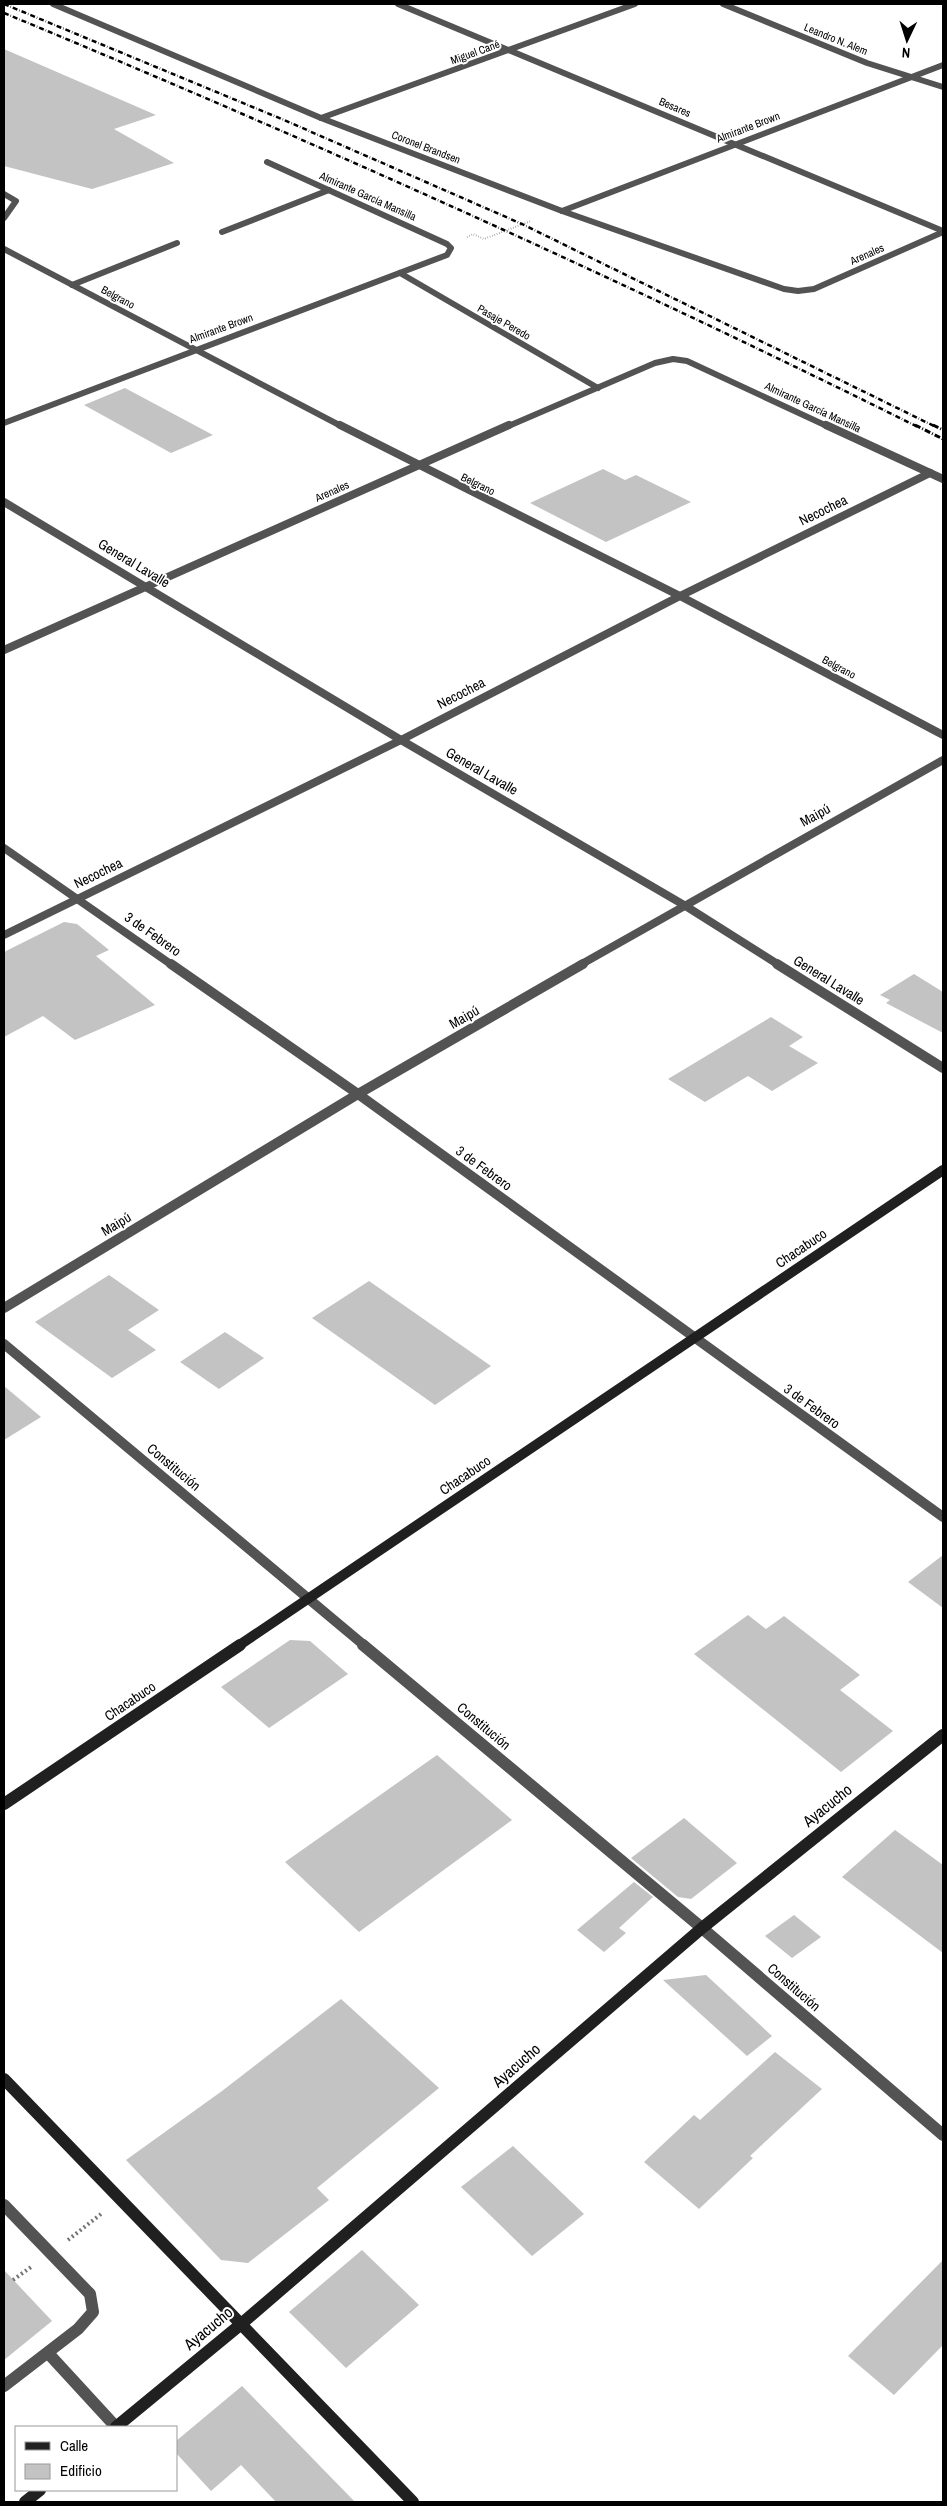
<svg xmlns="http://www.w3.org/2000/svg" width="947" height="2506" viewBox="0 0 947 2506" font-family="'Archivo Narrow',sans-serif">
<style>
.building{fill:#c3c3c3}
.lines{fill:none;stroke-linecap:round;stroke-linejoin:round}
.path-far1{stroke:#757575;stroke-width:2;stroke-dasharray:0.5 2;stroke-linecap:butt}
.path{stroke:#757575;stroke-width:4;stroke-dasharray:2 3;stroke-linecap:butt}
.lane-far1{stroke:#535353;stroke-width:6}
.lane{stroke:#535353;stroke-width:12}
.street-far3{stroke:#535353;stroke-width:6}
.street-far2{stroke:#535353;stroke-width:8}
.street-far1{stroke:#535353;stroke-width:10}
.street{stroke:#535353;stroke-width:12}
.secondary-far1{stroke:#202020;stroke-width:10}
.secondary{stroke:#202020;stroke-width:12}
.rail-far1{stroke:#000;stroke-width:2.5;stroke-dasharray:5 2 0.5 2;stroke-linecap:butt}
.rail{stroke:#000;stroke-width:3;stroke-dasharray:6 2 1 2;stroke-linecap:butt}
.labels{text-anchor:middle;stroke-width:4;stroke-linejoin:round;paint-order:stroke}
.far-street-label{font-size:11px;fill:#000;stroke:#fff}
.street-label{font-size:14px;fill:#000;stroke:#fff}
.near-street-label{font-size:16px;fill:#000;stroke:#fff}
</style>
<rect width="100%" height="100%" fill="#fff"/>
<g class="building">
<polygon points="4,49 156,115 114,129 174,163 92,189 4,166"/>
<polygon points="125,388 213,435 171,453 84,405"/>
<polygon points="603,469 625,480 636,475 691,502 606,542 530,503"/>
<polygon points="64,922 77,924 109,950 96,956 155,1005 75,1040 43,1016 4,1037 4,952"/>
<polygon points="914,974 943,992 943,1033 886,1003 890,1000 880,995"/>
<polygon points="771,1017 803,1037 789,1046 818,1063 772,1091 748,1076 705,1102 668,1079"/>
<polygon points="109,1275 159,1310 128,1330 156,1350 112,1378 35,1322"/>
<polygon points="369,1281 491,1366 435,1405 312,1318"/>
<polygon points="225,1332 264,1358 219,1389 180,1362"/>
<polygon points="4,1386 41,1417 4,1440"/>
<polygon points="943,1555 943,1608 908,1582"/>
<polygon points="748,1615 766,1629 784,1616 860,1675 840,1690 893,1731 841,1772 694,1654"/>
<polygon points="290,1640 310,1641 348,1674 269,1728 221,1687"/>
<polygon points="437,1755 512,1820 359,1932 285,1862"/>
<polygon points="684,1818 737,1863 691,1899 678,1897 631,1858"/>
<polygon points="895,1830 943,1865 943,1953 842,1877"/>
<polygon points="634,1882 653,1897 619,1928 626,1933 604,1952 577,1930"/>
<polygon points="794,1915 821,1937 792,1958 765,1936"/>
<polygon points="706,1975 772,2036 747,2056 663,1980"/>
<polygon points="341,1999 439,2088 317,2188 329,2200 248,2263 221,2260 126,2160 222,2091"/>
<polygon points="775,2052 822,2089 750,2156 753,2158 699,2209 644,2162 694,2115 700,2120"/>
<polygon points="513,2146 584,2214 532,2256 461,2187"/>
<polygon points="362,2250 419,2305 346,2368 289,2312"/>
<polygon points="943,2260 943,2345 894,2395 848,2356"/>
<polygon points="4,2270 52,2321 4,2360"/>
<polygon points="242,2386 355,2502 276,2502 241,2465 211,2491 176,2453 176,2441"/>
</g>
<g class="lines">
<polyline class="path-far1" points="467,237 473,234 484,239 531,221"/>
<g class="path">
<polyline points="68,2240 101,2214"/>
<polyline points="13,2280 31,2267"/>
</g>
<polyline class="lane-far1" points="4,194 16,201 4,218"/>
<g class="lane">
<polyline points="4,2205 90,2294 93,2312 78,2329 4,2386"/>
<polyline points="48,2353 116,2427"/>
</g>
<g class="street-far3">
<polyline points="53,4 321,118 562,211 784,289 798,291 814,289 943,232"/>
<polyline points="398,4 943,231"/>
<polyline points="723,4 867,63 943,87"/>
<polyline points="321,118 635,4"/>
<polyline points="562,211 943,65"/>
<polyline points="222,232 329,190"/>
<polyline points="4,249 343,427"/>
<polyline points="400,273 598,388"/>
<polyline points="72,285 177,243"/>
<polyline points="4,423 447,255 451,248 447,244 267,162"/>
<polyline points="506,427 655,363 673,359 687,361 829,427"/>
</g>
<g class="street-far2">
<polyline points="340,425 680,596 943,735"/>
<polyline points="826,425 943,479"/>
<polyline points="4,502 401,740 684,905 779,965"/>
<polyline points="4,650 509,425"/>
<polyline points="4,848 172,965"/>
<polyline points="4,935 401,740 680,596 930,473"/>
<polyline points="580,965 943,760"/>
</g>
<g class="street-far1">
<polyline points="171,964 358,1094 943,1517"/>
<polyline points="777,964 943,1068"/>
<polyline points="4,1308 358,1094 583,964"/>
<polyline points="4,1344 365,1646"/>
</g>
<polyline class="street" points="363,1645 702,1928 943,2135"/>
<polyline class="secondary-far1" points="238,1646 943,1170"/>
<g class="secondary">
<polyline points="4,1804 240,1645"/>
<polyline points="4,2079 413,2502"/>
<polyline points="116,2427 240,2325 702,1928 943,1735"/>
<polyline points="25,2502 40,2490"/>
</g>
<g class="rail-far1">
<polyline points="4,4 284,120 522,224 936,427"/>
<path d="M4,13C313,141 618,278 918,427"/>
</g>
<g class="rail">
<polyline points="915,425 943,439"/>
<polyline points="933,425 943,430"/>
</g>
</g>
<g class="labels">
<g class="far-street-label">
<text transform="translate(836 39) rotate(22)" y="4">Leandro N. Alem</text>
<text transform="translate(475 52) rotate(-20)" y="4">Miguel Cané</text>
<text transform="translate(675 107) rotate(23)" y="4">Besares</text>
<text transform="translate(748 127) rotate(-21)" y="4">Almirante Brown</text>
<text transform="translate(426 147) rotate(21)" y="4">Coronel Brandsen</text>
<text transform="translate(368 196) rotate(24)" y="4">Almirante García Mansilla</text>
<text transform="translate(867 254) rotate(-24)" y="4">Arenales</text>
<text transform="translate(118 297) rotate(28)" y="4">Belgrano</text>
<text transform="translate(504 322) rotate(30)" y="4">Pasaje Peredo</text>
<text transform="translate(221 328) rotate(-20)" y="4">Almirante Brown</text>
<text transform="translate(813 407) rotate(25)" y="4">Almirante García Mansilla</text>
<text transform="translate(478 484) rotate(26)" y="4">Belgrano</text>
<text transform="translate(332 491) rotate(-24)" y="4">Arenales</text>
<text transform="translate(839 667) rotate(28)" y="4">Belgrano</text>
</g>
<g class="street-label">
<text transform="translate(823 510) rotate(-26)" y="5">Necochea</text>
<text transform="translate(134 563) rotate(31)" y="5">General Lavalle</text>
<text transform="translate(461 693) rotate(-27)" y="5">Necochea</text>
<text transform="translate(482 771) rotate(30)" y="5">General Lavalle</text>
<text transform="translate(815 815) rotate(-29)" y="5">Maipú</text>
<text transform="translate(98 873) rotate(-26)" y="5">Necochea</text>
<text transform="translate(153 934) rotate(35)" y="5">3 de Febrero</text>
<text transform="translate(829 980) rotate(32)" y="5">General Lavalle</text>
<text transform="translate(464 1017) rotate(-30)" y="5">Maipú</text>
<text transform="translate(484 1168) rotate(36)" y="5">3 de Febrero</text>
<text transform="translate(116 1224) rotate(-31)" y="5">Maipú</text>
<text transform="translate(801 1248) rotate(-34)" y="5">Chacabuco</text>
<text transform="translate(812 1406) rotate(36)" y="5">3 de Febrero</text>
<text transform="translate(174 1467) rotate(40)" y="5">Constitución</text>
<text transform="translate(465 1475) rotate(-34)" y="5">Chacabuco</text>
<text transform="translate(130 1701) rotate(-34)" y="5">Chacabuco</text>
<text transform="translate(484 1726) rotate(40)" y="5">Constitución</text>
<text transform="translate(794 1987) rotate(41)" y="5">Constitución</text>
</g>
<g class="near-street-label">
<text transform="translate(827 1805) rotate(-39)" y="6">Ayacucho</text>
<text transform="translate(516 2065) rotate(-41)" y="6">Ayacucho</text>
<text transform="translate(208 2328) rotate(-40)" y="6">Ayacucho</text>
</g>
</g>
<rect width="947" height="2506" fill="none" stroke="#000000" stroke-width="10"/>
<rect x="15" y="2426" width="162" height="65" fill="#ffffff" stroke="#999999"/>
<rect x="25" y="2442" width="25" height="8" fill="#202020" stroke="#999999"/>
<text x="60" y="2451" font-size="15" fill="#000000">Calle</text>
<rect x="25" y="2464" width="25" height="15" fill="#c3c3c3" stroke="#999999"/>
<text x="60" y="2476" font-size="15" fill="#000000">Edificio</text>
<g transform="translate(907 40) rotate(184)" stroke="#ffffff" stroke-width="4" paint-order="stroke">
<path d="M0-4L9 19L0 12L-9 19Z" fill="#000000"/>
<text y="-8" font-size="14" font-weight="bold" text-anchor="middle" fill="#000000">N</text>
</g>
</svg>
